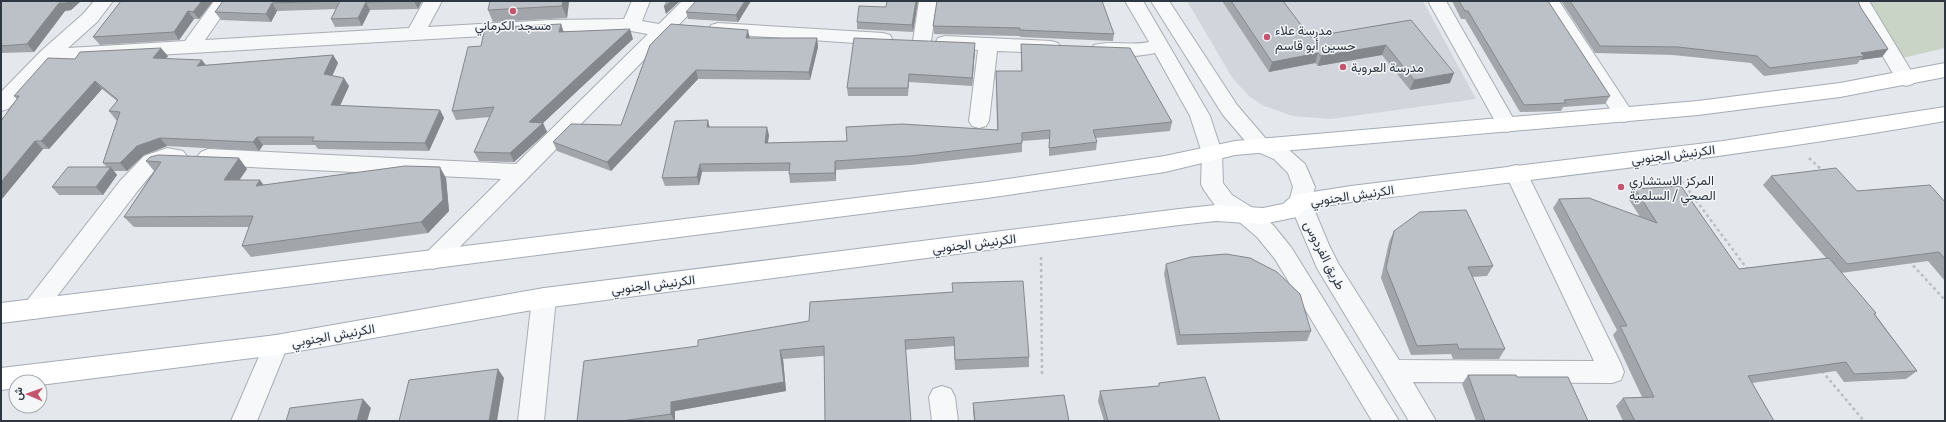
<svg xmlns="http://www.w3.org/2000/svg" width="1946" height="422" viewBox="0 0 1946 422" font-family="Ubuntu,Vazirmatn,sans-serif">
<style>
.built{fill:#d2d6dc}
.green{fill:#cad4c6}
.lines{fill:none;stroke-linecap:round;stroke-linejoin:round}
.minor-casing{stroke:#a9aeb5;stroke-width:2}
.major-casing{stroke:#a4acb5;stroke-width:2}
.path{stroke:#babec2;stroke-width:2.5;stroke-dasharray:3 3;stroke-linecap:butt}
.minor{fill:#f6f8f9;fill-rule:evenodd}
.major{fill:#fff;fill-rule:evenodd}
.wall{fill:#a2a6ab}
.shaded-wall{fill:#84878b}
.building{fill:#bcc1c7;stroke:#84878b}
.poi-dot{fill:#c3566e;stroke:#f4f6f8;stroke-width:1.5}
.labels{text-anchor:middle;stroke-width:3;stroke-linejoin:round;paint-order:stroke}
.poi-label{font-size:13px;fill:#2d3641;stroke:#f4f6f8;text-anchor:start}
.street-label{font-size:13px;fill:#2d3641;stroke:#f4f6f8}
</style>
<rect width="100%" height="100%" fill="#e4e7eb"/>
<polygon class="built" points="1187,1 1423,1 1476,99 1331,119 1293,116 1264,106 1250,97 1233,79"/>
<polygon class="green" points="1863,1 1945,1 1945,48 1898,59"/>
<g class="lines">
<defs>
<g id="minor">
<polygon points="94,1 113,1 97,22 68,48 185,41 214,1 232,1 205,40 409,28 424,1 442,1 428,27 551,20 624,19 632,1 650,1 642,21 659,24 682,1 702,1 441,266 433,269 425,266 422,260 425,254 501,179 208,165 201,162 197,157 201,152 208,149 516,164 648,34 631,31 551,32 53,61 8,109 1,111 1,92 41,51 83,14"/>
<polygon points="919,1 937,1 931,41 929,45 922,47 915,45 913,41"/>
<path d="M1125,1H1143L1210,116L1222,153L1223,183L1232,195L1253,208L1273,225L1291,247L1399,421H1372L1275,259L1257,237L1237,220L1216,207L1204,190L1201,184L1202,153L1190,116L1155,53C1136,57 1113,58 1094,53L1091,49L1094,45C1112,40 1131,46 1149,42Z"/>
<polygon points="1151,1 1169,1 1237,105 1267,140 1288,149 1305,164 1315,187 1311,202 1329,245 1338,263 1399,360 1594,361 1505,173 1508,167 1516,165 1524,167 1527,173 1621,364 1624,372 1621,380 1612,383 1413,382 1436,421 1409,421 1317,268 1289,202 1293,187 1288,173 1274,159 1253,150 1223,115"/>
<polygon points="1428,1 1446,1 1517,125 1514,130 1507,132 1500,130"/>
<polygon points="1541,1 1559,1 1631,110 1634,115 1631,120 1624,122 1617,120"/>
<polygon points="1851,1 1869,1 1916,79 1913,84 1906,86 1899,84"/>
<polygon points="718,23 883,33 890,35 892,39 890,43 883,45 711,33 709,29 711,25"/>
<polygon points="945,36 1051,41 1058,43 1061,47 1058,51 1051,53 997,51 989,121 986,126 979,128 972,126 969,121 978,50 938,46 936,42 938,38"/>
<polygon points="167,148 183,151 187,156 183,161 158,166 136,193 42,316 34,319 26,316 22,309 26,302 120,181 144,156"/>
<polygon points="544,288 552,291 556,298 544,421 518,421 532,298 536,291"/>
<polygon points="276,335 285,338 288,345 257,421 231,421 267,338"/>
<polygon points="942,386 951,389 955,397 958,421 932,421 929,397 933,389"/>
</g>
<g id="major">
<polygon points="1945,63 1945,77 1840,97 1698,115 1235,155 1165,172 987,198 1,323 1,303 987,182 1165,156 1235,141 1698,101 1840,83"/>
<path d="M1945,107V121C1748,156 1549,177 1351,202L1306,209L1297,217L1263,224L1216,221L1179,225L544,308L276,355L40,385V382H16V388L1,390V368L276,335L544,288L1179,209L1216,205L1263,208L1283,204L1292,196L1300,194L1351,186L1723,141Z"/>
</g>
</defs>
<use href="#minor" class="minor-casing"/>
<use href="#major" class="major-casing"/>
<g class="path">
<polyline points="1809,158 1824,172"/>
<polyline points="1678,176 1748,270"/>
<polyline points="1041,257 1042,374"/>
<polyline points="1909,261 1945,300"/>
<polyline points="1822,371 1864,421"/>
</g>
<use href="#minor" class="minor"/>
<use href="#major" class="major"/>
</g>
<g class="wall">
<polygon points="1,1 81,1 71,10 65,11 34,52 1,53"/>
<polygon points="121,1 213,1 199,19 194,19 179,40 100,45 93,37"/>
<polygon points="223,1 422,1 418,9 370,10 362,26 335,27 331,19 336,9 277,11 271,22 221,20 215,12"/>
<polygon points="569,1 567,18 493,22 488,10"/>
<polygon points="751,1 738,22 688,19 686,12"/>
<polygon points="918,1 913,32 857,29 857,22 886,7"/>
<polygon points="937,1 1114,34 1113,41 1020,37 1020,36 934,34 933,26"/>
<polygon points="1222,1 1283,1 1310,37 1411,20 1450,83 1410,90 1382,55 1318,66 1315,63 1269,72"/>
<polygon points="1452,1 1548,1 1610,96 1605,104 1563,107 1561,111 1520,112 1465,19 1461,19"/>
<polygon points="1561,1 1858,1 1861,8 1888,49 1882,57 1860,60 1857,64 1764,76 1751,63 1673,55 1595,53"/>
<polygon points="561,24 563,31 633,39 543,123 547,132 514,162 479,161 474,152 490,117 456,120 452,111 481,46"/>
<polygon points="750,38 817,38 818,47 810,80 698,79 611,171 557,151 553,142 621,125 650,45"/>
<polygon points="1021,44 1172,122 1170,131 1096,138 1097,142 1096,150 1049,156 1049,139 1022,141 1022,152 911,165 836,170 836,181 790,183 789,174 789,171 702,172 699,185 665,186 662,178 710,127 769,135 768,143 847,141 997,130 996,71 1021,71"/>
<polygon points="975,50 972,86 909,82 908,96 848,96 847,88"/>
<polygon points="333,55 338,63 332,76 349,86 340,106 440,110 444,118 429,151 318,149 315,145 263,145 259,151 167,146 144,155 127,171 114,171 117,175 103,195 59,195 52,187 107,167 103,163 117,120 116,120 109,111 117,101 102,89 49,149 43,149 1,200 17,99 14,96 75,59 168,56 165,59 205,65"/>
<polygon points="150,157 247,169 239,180 263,185 446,178 449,211 428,233 251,257 242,246 249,227 134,227 124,217 154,171 146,161"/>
<polygon points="1771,176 1857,191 1945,202 1945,281 1928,261 1841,273 1876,313 1875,314 1917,371 1906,379 1844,382 1836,371 1752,383 1774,421 1623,421 1616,406 1623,398 1642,397 1613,335 1617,330 1553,208 1559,199 1640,217 1628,198 1635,189 1739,269 1826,258 1763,185"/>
<polygon points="1394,231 1493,266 1487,276 1472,277 1505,349 1499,359 1453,359 1451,354 1411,355 1381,278 1389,242"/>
<polygon points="1166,264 1311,331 1307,341 1177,345 1164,274"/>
<polygon points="953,292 1029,357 1029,367 955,370 954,346 783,359 786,391 675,411 675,421 577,421 698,346 809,321"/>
<polygon points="1468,375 1517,377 1588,421 1476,421 1462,384"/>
<polygon points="1159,383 1220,421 1104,421 1098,401 1100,391 1159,386"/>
<polygon points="973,403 1069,421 974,421 973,412"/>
</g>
<g class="shaded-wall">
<polygon points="67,1 81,1 71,10 65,11 34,52 27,44 59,3"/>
<polygon points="202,1 213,1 199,19 193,12"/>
<polygon points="414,1 422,1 418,9"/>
<polygon points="563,1 569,1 567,18 562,6"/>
<polygon points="671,1 680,1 666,14 664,7"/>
<polygon points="745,1 751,1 738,22 736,15"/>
<polygon points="916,1 918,1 913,32 912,25"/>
<polygon points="366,2 370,10 362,26 358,18"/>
<polygon points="272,3 277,11 271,22 266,14"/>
<polygon points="188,11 194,19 179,40 174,32"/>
<polygon points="561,24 564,33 559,32"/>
<polygon points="630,29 633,39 543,123 547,132 514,162 510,153 529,122"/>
<polygon points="748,30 750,39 746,38"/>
<polygon points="817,38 818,47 810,80 809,72"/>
<polygon points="975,43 975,50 972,86 972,78"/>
<polygon points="1386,45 1382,55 1318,66 1321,56"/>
<polygon points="161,48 168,56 159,67 153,58"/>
<polygon points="1888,49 1882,57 1860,60 1864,56 1861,53"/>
<polygon points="1318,53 1315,63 1269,72 1272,62"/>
<polygon points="333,55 338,63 329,83 324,74"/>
<polygon points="202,60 208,68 197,66"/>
<polygon points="696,70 698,79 611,171 607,162"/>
<polygon points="1454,73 1450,83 1410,90 1414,80"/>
<polygon points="344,78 349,86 336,114 331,105"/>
<polygon points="95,81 102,89 49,149 41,141"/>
<polygon points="440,110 444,118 429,151 425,143"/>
<polygon points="708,120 710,129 707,127"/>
<polygon points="767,127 769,135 766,152 765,143"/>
<polygon points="257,137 263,145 259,151 253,142"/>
<polygon points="160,138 167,146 144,155 127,171 120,163 137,146"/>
<polygon points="35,141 43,149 1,200 1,182"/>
<polygon points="239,158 247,169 232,191 224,180"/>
<polygon points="835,161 836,170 836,181 835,173"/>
<polygon points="700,164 702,172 699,185 697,177"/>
<polygon points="111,167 117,175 103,195 96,187"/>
<polygon points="440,167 446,178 449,211 428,233 421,222"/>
<polygon points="260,180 268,191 256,186"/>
<polygon points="780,350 783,359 786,391 675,411 675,421 674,421 671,414 671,402"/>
<polygon points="498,369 504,378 497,421 489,421"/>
<polygon points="363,399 371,408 367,421 357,421"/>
</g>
<g class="building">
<polygon points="1,1 67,1 66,3 59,3 27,44 1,46"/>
<polygon points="121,1 202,1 193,12 188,11 174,32 93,37"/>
<polygon points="223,1 414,1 366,2 358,18 331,19 340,1 272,3 266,14 215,12"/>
<polygon points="490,1 563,1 562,6 488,10"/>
<polygon points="667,1 671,1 664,7"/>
<polygon points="696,1 745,1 736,15 686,12"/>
<polygon points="887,1 916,1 912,25 857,22 859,6 886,7"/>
<polygon points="937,1 1102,1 1114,34 1020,30 1020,28 933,26"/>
<polygon points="1231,1 1283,1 1310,37 1411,20 1454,73 1414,80 1386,45 1321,56 1318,53 1272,62"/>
<polygon points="1459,1 1548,1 1610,96 1564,100 1566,103 1524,105 1468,11 1465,11"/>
<polygon points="1570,1 1858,1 1861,8 1888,49 1861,53 1864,56 1770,68 1757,56 1678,47 1600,46"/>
<polygon points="561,24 559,32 630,29 529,122 543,123 510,153 474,152 494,107 452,111 468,47 481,46 485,28"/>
<polygon points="671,24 748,30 746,38 817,38 809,72 696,70 607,162 553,142 571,124 621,125 650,45"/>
<polygon points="854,38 975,43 972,78 909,74 908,88 847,88"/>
<polygon points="1021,44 1130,48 1172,122 1093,130 1097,142 1049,148 1050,130 1022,133 1022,143 910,156 835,161 835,173 789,174 790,163 700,164 697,177 662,178 675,121 708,120 707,127 767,127 765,143 847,141 846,127 902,124 998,130 996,71 1022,71"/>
<polygon points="161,48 153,58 202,60 197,66 333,55 324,74 344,78 331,105 440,110 425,143 312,141 314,137 257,137 253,142 160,138 137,146 120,163 103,163 120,112 109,111 118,100 95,81 41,141 35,141 1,182 1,121 19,96 14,96 48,58 75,59 80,52"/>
<polygon points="158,155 239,158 224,180 260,180 256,186 405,166 440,167 443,200 421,222 242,246 253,216 124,217 161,162 146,161 150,157"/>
<polygon points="68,167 111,167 96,187 52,187"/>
<polygon points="1836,168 1857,191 1930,185 1945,202 1945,259 1939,252 1847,264 1771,176"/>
<polygon points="1681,186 1739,269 1829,258 1876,313 1874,314 1917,371 1854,374 1846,362 1748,376 1774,421 1635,421 1623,398 1654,397 1620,326 1627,326 1559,199 1589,198 1657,223 1635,189"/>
<polygon points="1466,210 1493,266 1468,267 1505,349 1459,349 1457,344 1417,346 1386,268 1394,231 1420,212"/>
<polygon points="1226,254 1250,258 1277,272 1300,294 1311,331 1180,335 1166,264 1191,257"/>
<polygon points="1023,281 1029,357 955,360 954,337 905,340 911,421 825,421 824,346 780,350 784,382 671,402 671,414 621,421 577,421 584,361 698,346 698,340 809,321 810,302 953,292 952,283"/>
<polygon points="498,369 489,421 399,421 409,380"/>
<polygon points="1468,375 1516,375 1517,377 1568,377 1588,421 1485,421"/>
<polygon points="1205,377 1220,421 1108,421 1100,391 1159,386 1159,383"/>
<polygon points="1064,395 1069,421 975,421 973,403"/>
<polygon points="363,399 357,421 286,421 290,408"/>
</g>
<g class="poi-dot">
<circle cx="513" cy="11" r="4"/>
<circle cx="1267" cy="37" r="4"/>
<circle cx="1343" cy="67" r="4"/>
<circle cx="1621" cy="187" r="4"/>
</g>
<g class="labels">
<g class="poi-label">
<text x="513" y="30" text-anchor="middle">مسجد الكرماني</text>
<text x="1275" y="35">مدرسة علاء<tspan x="1275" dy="15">حسين أبو قاسم</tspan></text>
<text x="1351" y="72">مدرسة العروبة</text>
<text x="1629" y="185">المركز الاستشاري<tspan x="1629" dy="15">الصحي / السلمية</tspan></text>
</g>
<g class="street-label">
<text transform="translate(1673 154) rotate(-7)" y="5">الكرنيش الجنوبي</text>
<text transform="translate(1352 195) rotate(-8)" y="5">الكرنيش الجنوبي</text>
<text transform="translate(974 243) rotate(-7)" y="5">الكرنيش الجنوبي</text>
<text transform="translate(1325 255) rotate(63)" y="5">طريق الفردوس</text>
<text transform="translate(653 284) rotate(-7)" y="5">الكرنيش الجنوبي</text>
<text transform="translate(333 335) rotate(-10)" y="5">الكرنيش الجنوبي</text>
</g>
</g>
<rect width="1946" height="422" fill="none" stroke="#2d3641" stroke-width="4"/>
<g transform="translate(28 394) rotate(272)"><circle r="19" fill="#f4f6f8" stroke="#a4a9af"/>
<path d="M0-3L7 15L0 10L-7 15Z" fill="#c3566e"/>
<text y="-6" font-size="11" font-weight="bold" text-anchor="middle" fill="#2d3641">ش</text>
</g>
</svg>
